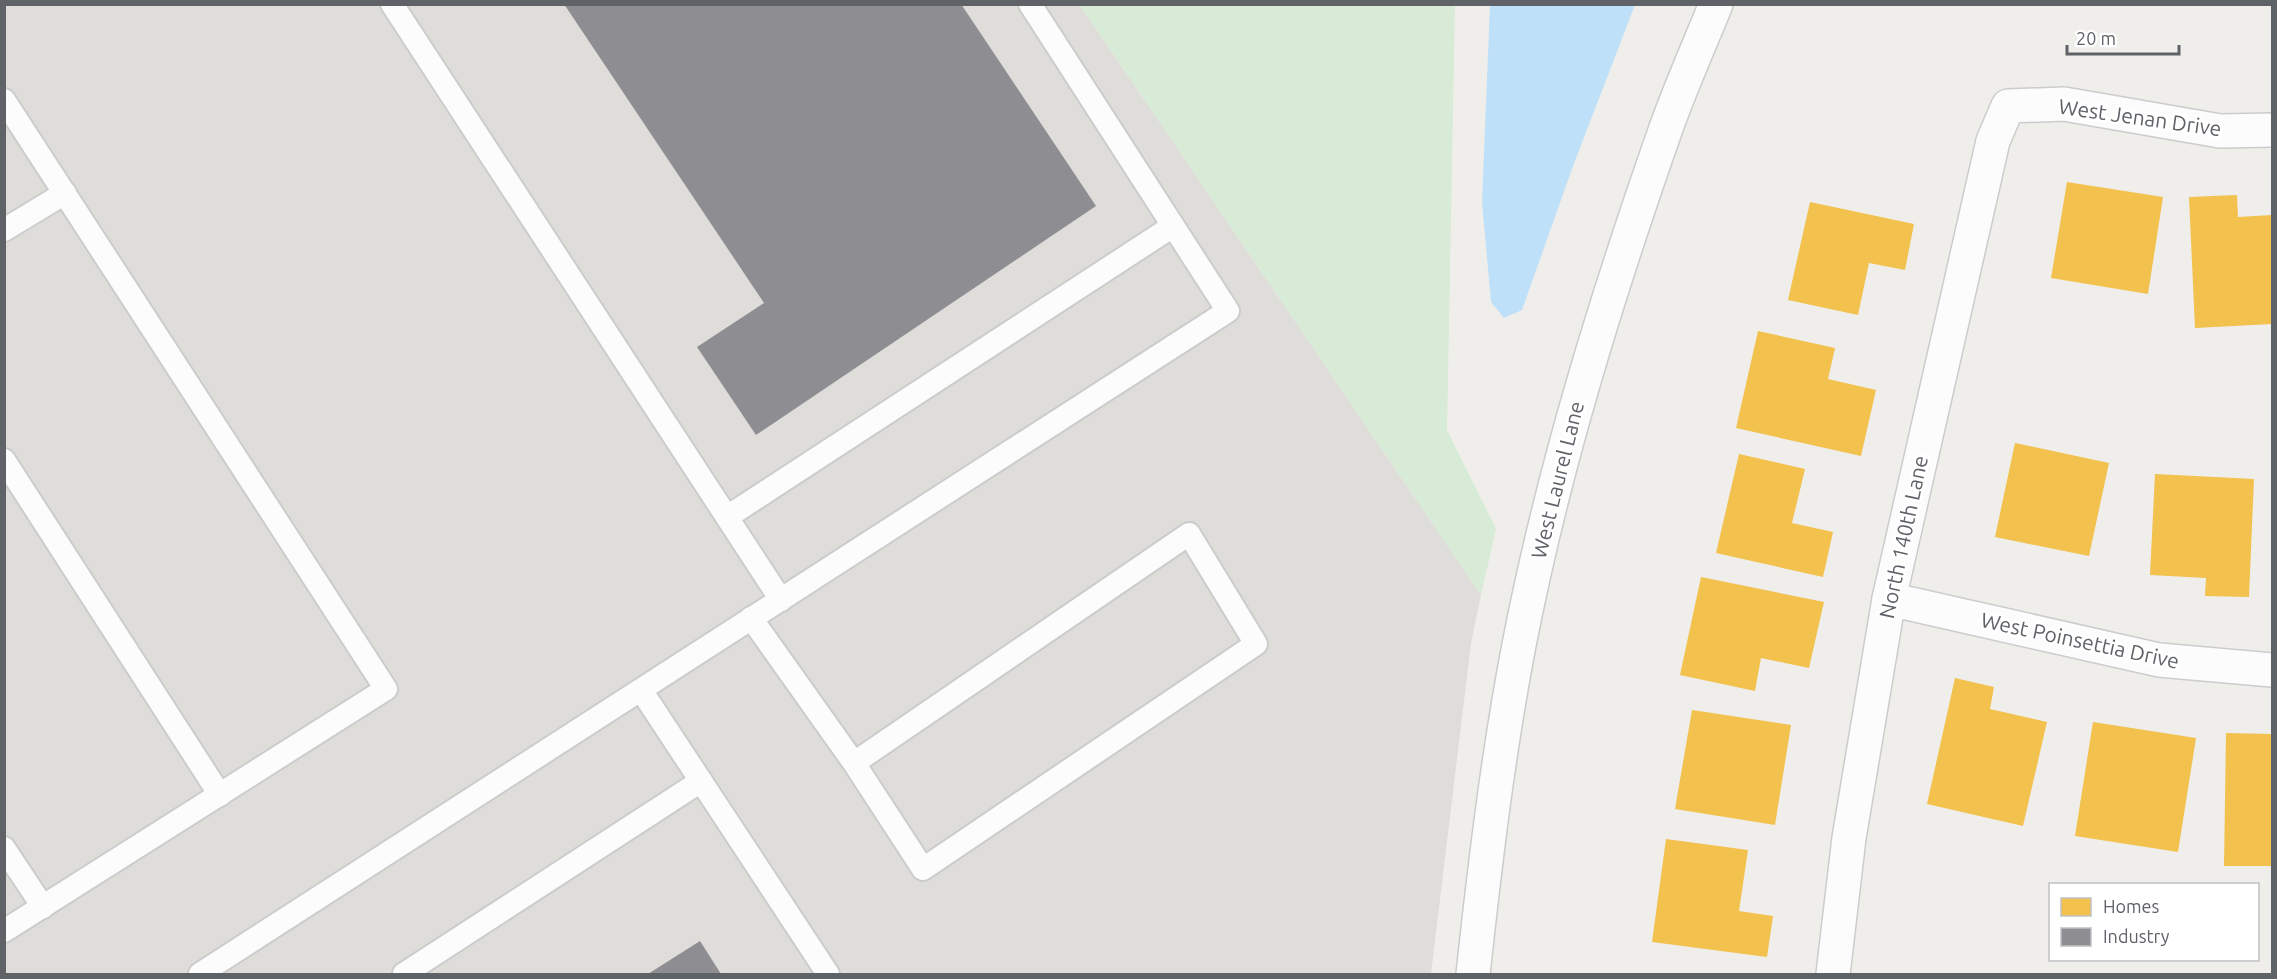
<svg xmlns="http://www.w3.org/2000/svg" width="2277" height="979" viewBox="0 0 2277 979" font-family="Ubuntu,sans-serif">
<style>
.industrial{fill:#dfddda}
.green{fill:#d8ebd6}
.water{fill:#bfe0f9}
.homes{fill:#f2c14e}
.industry{fill:#8d8d92}
.lines{fill:none;stroke-linecap:round;stroke-linejoin:round}
.lane-casing{stroke:#cbcccc;stroke-width:26}
.street-casing{stroke:#cbcccc;stroke-width:36}
.lane{stroke:#fdfcfc;stroke-width:22}
.street{stroke:#fdfcfc;stroke-width:33}
.labels{text-anchor:middle;stroke-width:6;stroke-linejoin:round;paint-order:stroke}
.street-label{font-size:21px;fill:#5f6368;stroke:#fff}
</style>
<rect width="100%" height="100%" fill="#efeeea"/>
<polygon class="industrial" points="5,5 1080,5 1481,595 1471,643 1431,974 5,974"/>
<polygon class="green" points="1080,5 1455,5 1447,430 1496,529 1481,595"/>
<polygon class="water" points="1490,5 1635,5 1573,166 1522,310 1504,318 1491,302 1482,202"/>
<g class="homes">
<polygon points="2067,182 2163,197 2148,294 2051,278"/>
<polygon points="2237,195 2238,217 2272,215 2272,324 2195,328 2189,197"/>
<polygon points="1810,202 1914,224 1905,270 1869,263 1858,315 1788,300"/>
<polygon points="1758,331 1835,348 1828,379 1876,390 1861,456 1736,428"/>
<polygon points="2015,443 2109,463 2089,556 1995,537"/>
<polygon points="1739,454 1805,469 1792,523 1833,532 1823,577 1716,553"/>
<polygon points="2155,474 2254,479 2249,597 2205,596 2206,578 2150,575"/>
<polygon points="1701,577 1824,602 1809,668 1761,658 1755,691 1680,675"/>
<polygon points="1955,678 1994,687 1990,709 2047,722 2023,826 1927,804"/>
<polygon points="1692,710 1791,725 1775,825 1675,809"/>
<polygon points="2093,722 2196,738 2178,852 2075,836"/>
<polygon points="2226,733 2272,734 2272,866 2224,866"/>
<polygon points="1666,839 1748,850 1739,911 1773,916 1767,957 1652,942"/>
</g>
<g class="industry">
<polygon points="564,4 961,4 1096,206 756,435 697,347 764,303"/>
<polygon points="700,941 721,974 648,974"/>
</g>
<g class="lines">
<defs>
<g id="lane">
<polyline points="392,4 781,600"/>
<polyline points="4,100 386,689 4,931"/>
<polyline points="4,230 65,193"/>
<polyline points="4,460 220,795"/>
<polyline points="727,517 1173,226"/>
<polyline points="751,618 854,763 923,869 1256,644 1189,534 854,763"/>
<polyline points="641,690 828,974"/>
<polyline points="4,848 43,907"/>
<polyline points="200,974 1228,311 1030,4"/>
<polyline points="404,974 701,781"/>
</g>
<g id="street">
<polyline points="1889,599 2159,660 2272,670"/>
<path d="M1473,974C1485,864 1498,754 1519,645C1553,470 1606,299 1665,131C1680,88 1699,46 1716,4"/>
<polyline points="1833,974 1849,838 1889,599 1993,141 2008,106 2064,104 2220,131 2272,130"/>
</g>
</defs>
<use href="#lane" class="lane-casing"/>
<use href="#street" class="street-casing"/>
<use href="#lane" class="lane"/>
<use href="#street" class="street"/>
</g>
<g class="labels">
<g class="street-label">
<text transform="translate(2140 118) rotate(8)" y="7">West Jenan Drive</text>
<text transform="translate(1558 480) rotate(-76)" y="7">West Laurel Lane</text>
<text transform="translate(1904 537) rotate(-78)" y="7">North 140th Lane</text>
<text transform="translate(2080 641) rotate(12)" y="7">West Poinsettia Drive</text>
</g>
</g>
<rect width="2277" height="979" fill="none" stroke="#5f6368" stroke-width="12"/>
<rect x="2049" y="883" width="210" height="78" fill="#ffffff" stroke="#bfc1c3" stroke-width="1.5"/>
<rect x="2061" y="898" width="30" height="18" fill="#f2c14e" stroke="#bfc1c3" stroke-width="1.5"/>
<text x="2103" y="913" font-size="18" fill="#5f6368">Homes</text>
<rect x="2061" y="928" width="30" height="18" fill="#8d8d92" stroke="#bfc1c3" stroke-width="1.5"/>
<text x="2103" y="943" font-size="18" fill="#5f6368">Industry</text>
<path d="M2067 45v9h112v-9" fill="none" stroke="#5f6368" stroke-width="3"/>
<text x="2076" y="45" font-size="18" fill="#5f6368" stroke="#ffffff" stroke-width="4.5" paint-order="stroke">20 m</text>
</svg>
